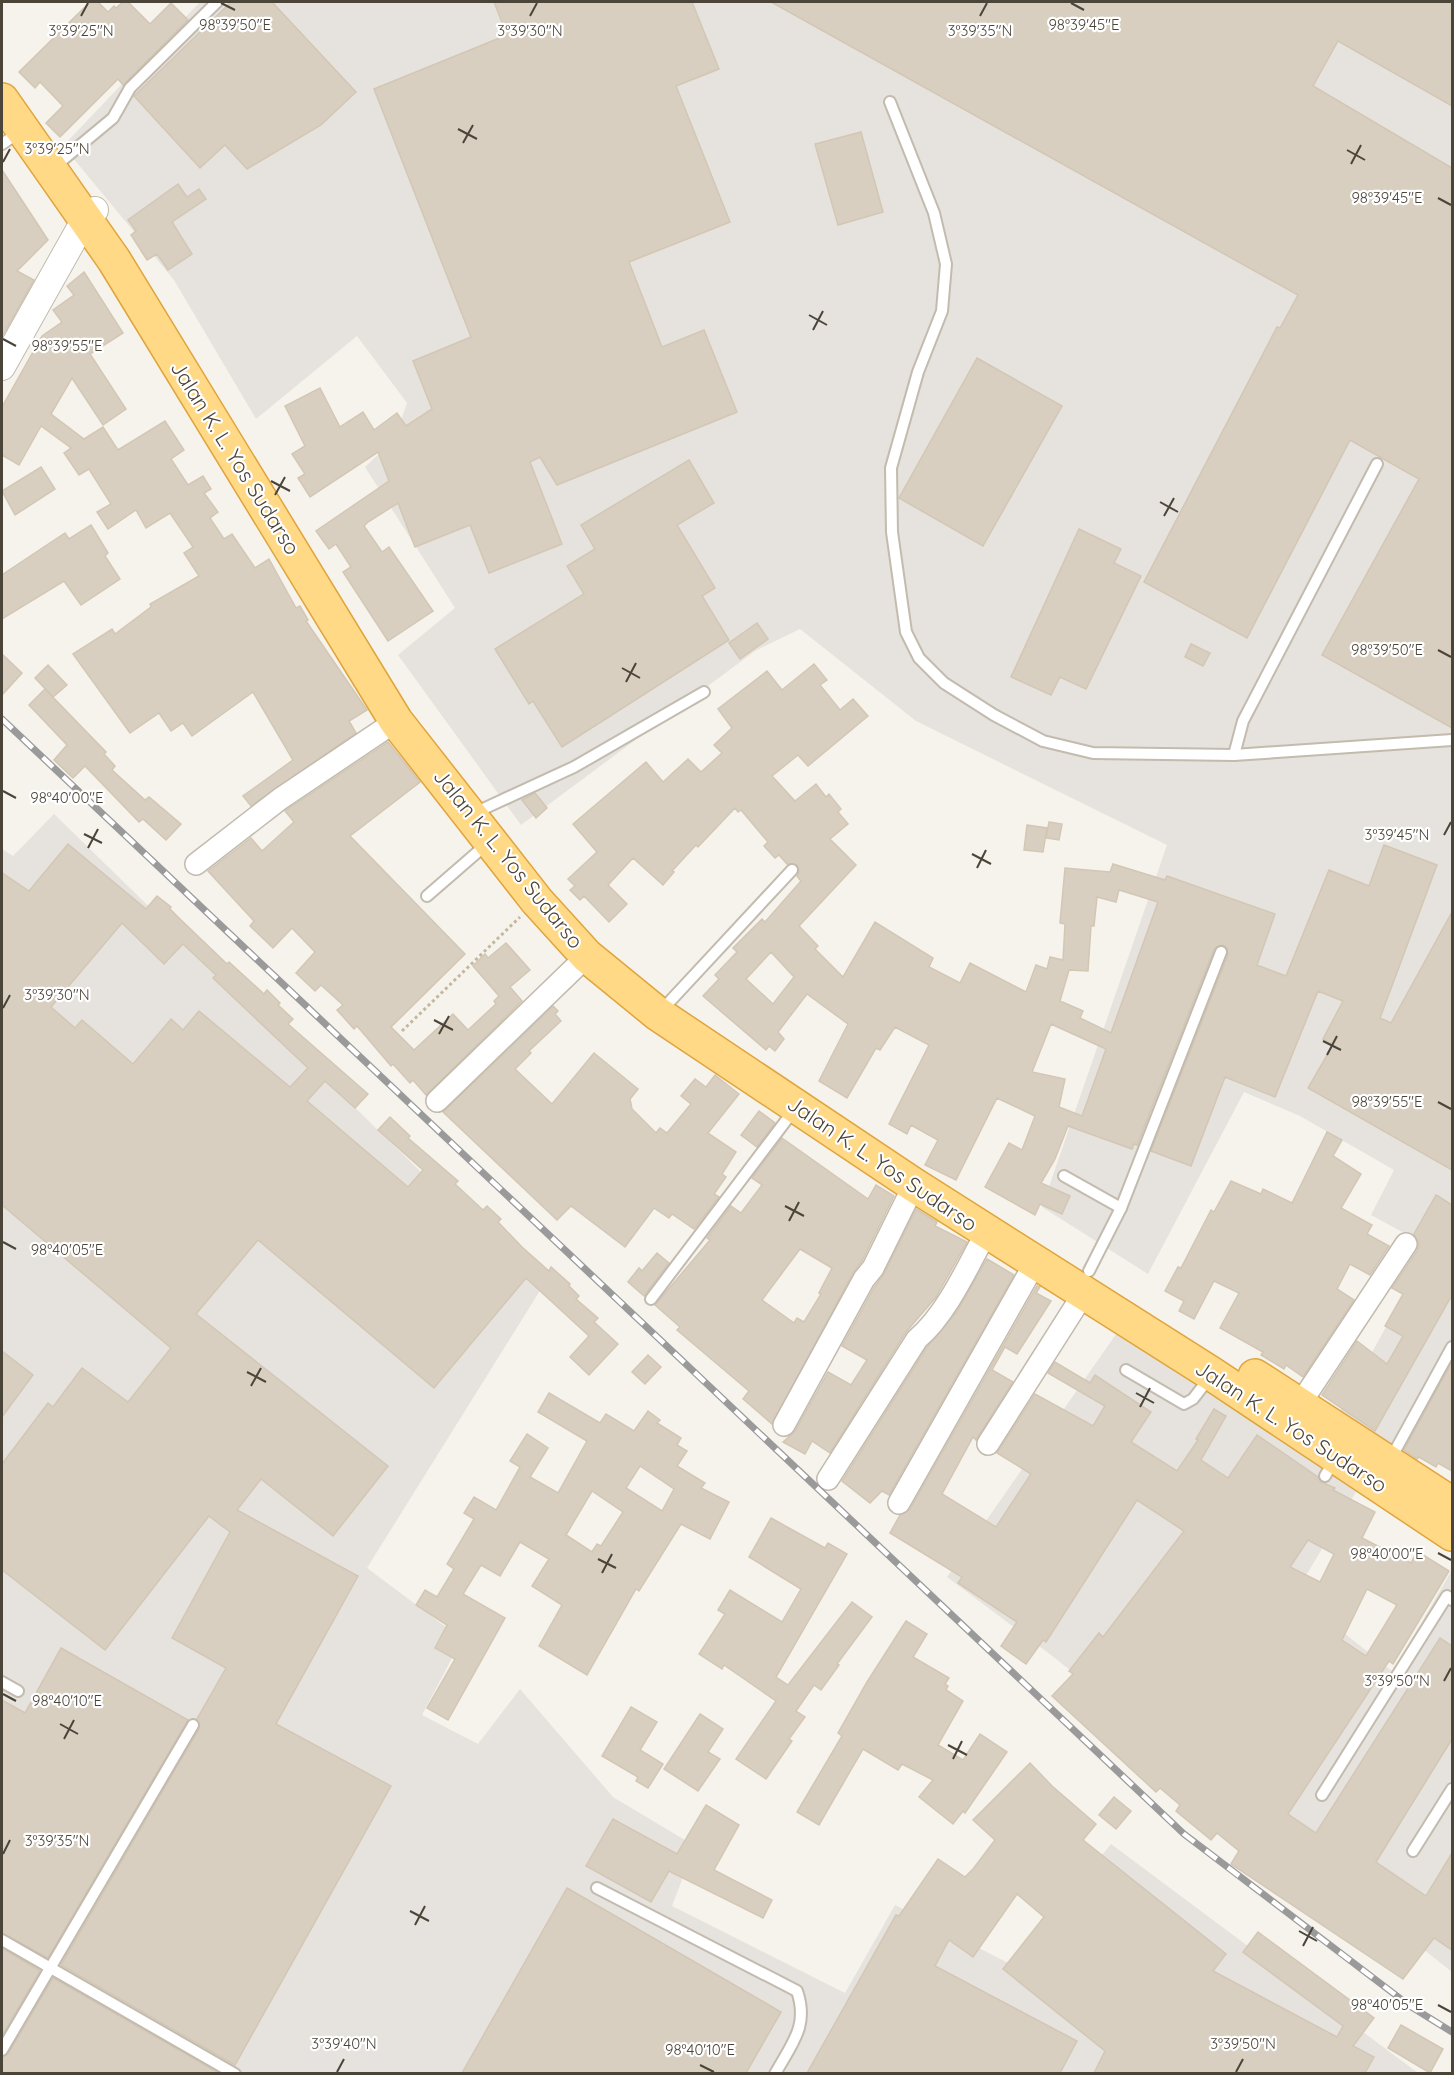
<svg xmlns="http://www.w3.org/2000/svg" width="1454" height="2075" viewBox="0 0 1454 2075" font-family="Quicksand,sans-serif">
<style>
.industrial{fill:#e6e2dd}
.building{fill:#d8cfc1;stroke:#d3c7b4;stroke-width:1.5;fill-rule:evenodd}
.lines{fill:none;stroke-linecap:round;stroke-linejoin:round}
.service-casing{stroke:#c2bbae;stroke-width:14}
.minor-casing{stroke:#c2bbae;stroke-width:24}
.tertiary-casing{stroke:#c2bbae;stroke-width:28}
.trunk-casing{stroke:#e0a43c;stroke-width:36}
.path{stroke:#c4b79f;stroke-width:3;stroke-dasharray:3 3;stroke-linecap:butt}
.service{stroke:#fff;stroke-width:10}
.minor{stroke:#fff;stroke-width:21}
.tertiary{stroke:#fff;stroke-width:26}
.trunk{stroke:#ffd985;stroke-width:33}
.rail-casing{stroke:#9a9a9a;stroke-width:7}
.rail{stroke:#fff;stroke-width:4.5;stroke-dasharray:14;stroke-linecap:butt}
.ticks{fill:none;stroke:#4b4439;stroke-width:2}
.labels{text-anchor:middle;stroke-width:4.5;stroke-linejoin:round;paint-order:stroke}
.street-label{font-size:21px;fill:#4b4439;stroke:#fff}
.ticks-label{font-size:15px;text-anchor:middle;fill:#4b4439;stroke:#fff;stroke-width:4.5;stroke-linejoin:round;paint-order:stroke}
</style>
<rect width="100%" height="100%" fill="#f6f3ec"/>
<g class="industrial">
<polygon points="200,2 1452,2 1452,1373 1406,1461 1337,1416 1430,1247 1371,1215 1394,1170 1300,1116 1244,1092 1148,1274 1042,1207 1167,845 916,721 800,629 755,651 521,825 398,655 455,608 365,467 394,440 407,403 357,336 256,419 174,280 63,146"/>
<polygon points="54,814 541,1289 367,1568 462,1639 422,1715 478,1744 520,1689 613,1797 695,1846 672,1906 845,1993 895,1905 1012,1965 1111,1844 1418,2073 2,2073 2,849 13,856"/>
<polygon points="1121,1327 1363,1480 1295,1594 1393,1672 1452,1570 1452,1972 1051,1655 947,1577"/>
</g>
<g class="building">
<polygon points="90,2 98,2 108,12 114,6 116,8 123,2 128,2 150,24 171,3 188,20 123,85 118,79 60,137 46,123 63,106 40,82 35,88 19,72"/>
<polygon points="231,2 272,2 356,92 321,125 247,169 225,145 200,168 134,96"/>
<polygon points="494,2 692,2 719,69 676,86 730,222 629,262 662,347 704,330 737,412 557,485 540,457 530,462 562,544 489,573 470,525 415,547 398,503 368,522 364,526 382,552 389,547 433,611 388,641 343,572 351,567 336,544 329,549 316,531 389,481 378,452 310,497 298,478 305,474 292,454 305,446 285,406 320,388 340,427 363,412 374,430 397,413 406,426 432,409 413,361 471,337 374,89 507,35"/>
<polygon points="771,2 1452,2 1452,106 1338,41 1313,86 1452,168 1452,728 1322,655 1419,479 1350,440 1247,638 1144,582 1277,327 1280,328 1298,295"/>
<polygon points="861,132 883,212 838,225 815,144"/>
<polygon points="2,170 48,240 17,271 34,280 2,337"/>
<polygon points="178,184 187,197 199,189 206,199 172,222 192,254 168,270 157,254 147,260 131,235 136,231 128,220"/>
<polygon points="84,272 123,333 90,354 126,409 103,425 72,378 51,414 84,439 103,427 118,450 165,421 184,450 171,459 188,485 203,476 211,489 204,493 218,512 210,518 224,539 232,534 255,568 269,559 296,608 300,606 308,620 306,621 367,710 349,721 356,733 251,806 243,796 293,760 253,692 192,736 183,723 171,731 159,713 130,733 73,654 112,629 115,634 151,607 150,604 199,576 184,553 193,547 170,513 146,528 136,510 108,529 97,512 111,504 89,469 79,475 64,453 71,448 41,426 19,465 2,455 2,407 42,336 62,322 53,310 74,295 67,286"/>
<polygon points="977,358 1062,406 983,546 899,498"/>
<polygon points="689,460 714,503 677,525 715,588 702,596 729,640 562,747 533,701 529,704 495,649 584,594 567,566 595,549 581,525"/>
<polygon points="41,467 55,489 15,515 2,491"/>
<polygon points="91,525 108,553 105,556 120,579 81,605 64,581 2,619 2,575 65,533 69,539"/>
<polygon points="1079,529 1121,549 1114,563 1141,576 1086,689 1060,677 1051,695 1011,677"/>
<polygon points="757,623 768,639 740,659 729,643"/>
<polygon points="1191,644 1210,653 1203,666 1185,657"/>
<polygon points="2,654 22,673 2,695"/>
<path d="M814,664L827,680L820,685L840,710L853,699L868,716L808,766L798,755L772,776L795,801L816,784L826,797L829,794L841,809L838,812L848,824L830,839L856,865L799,926L818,946L815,949L843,977L875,922L933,958L929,967L960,983L970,963L1026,992L1036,965L1047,969L1050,957L1063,960L1065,924L1060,923L1065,868L1110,872L1113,864L1165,880L1167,876L1275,914L1257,965L1286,976L1329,870L1369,886L1384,845L1437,865L1380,1018L1391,1023L1452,912V1170L1308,1088L1333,1045L1323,1039L1343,1001L1318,991L1275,1097L1225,1077L1191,1166L1151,1151L1228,955L1227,948L1223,945L1214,949L1137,1145L1134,1144L1132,1149L1068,1126L1055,1159L1041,1183L1070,1196L1062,1214L1040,1204L1035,1215L985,1187L1009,1143L1022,1150L1035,1116L997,1098L956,1180L925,1165L938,1140L911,1125L907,1134L889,1124L929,1045L895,1027L880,1050L876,1048L847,1098L819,1081L848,1024L807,994L778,1032L784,1039L775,1051L769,1046L766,1050L703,996L719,979L715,975L737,952L733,948L762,919L765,922L801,881L797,876L799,871L797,865L787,864L779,855L775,858L764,846L768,842L741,810L738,812L735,808L698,847L696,845L672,871L674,872L663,885L633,858L608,885L627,904L609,922L584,896L580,900L570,890L575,886L568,879L597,852L573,824L646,762L663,782L688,759L701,772L722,753L714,745L732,728L718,709L767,671L782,690ZM1119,890L1158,902L1111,1033L1080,1018L1083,1011L1060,1001L1069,970L1088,971L1091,926H1094L1097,897L1116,902ZM771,952L794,977L773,1004L746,979ZM1051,1024L1106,1049L1082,1116L1059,1107L1065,1079L1032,1072Z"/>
<polygon points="48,665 67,685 53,697 35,678"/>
<polygon points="45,689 106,752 104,754 115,766 112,770 145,800 149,797 181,824 166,840 143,819 139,822 85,766 73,778 54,760 67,745 29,705"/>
<polygon points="388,742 420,782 350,836 465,954 391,1027 414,1050 453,1014 468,1030 496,1004 494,1001 499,996 473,966 485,954 488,958 506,943 530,970 510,987 522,1001 426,1095 413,1080 410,1083 393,1064 391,1066 357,1026 354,1029 337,1010 343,1005 321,985 315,991 296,973 315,952 292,928 273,948 250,926 254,921 208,871 251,838 262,851 294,822 285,811"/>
<polygon points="535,793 547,808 536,818 522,800"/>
<polygon points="1049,822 1062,824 1059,840 1046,838"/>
<polygon points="1027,825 1047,828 1043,852 1024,850"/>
<path d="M68,844L146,909L157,896L171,907L170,909L180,919L227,964L229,962L264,994L267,990L280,1003L278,1005L293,1019L288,1024L368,1094L355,1108L325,1081L307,1101L408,1187L423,1170L378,1130L390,1117L410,1136L408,1138L458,1181L455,1184L483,1210L487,1206L501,1219L498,1222L522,1247L549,1271L551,1267L570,1284L569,1286L579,1296L576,1299L598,1318L594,1322L618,1344L589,1375L570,1357L589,1336L526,1278L434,1388L258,1240L196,1314L388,1466L333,1536L261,1479L237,1510L358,1576L276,1724L391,1786L235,2065L61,1965L199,1729L197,1719L226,1668L172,1638L230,1532L209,1516L105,1650L2,1570V1464L48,1403L53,1407L82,1368L128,1402L171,1348L2,1205V873L29,891ZM122,923L164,964L183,944L216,975L213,978L308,1068L290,1087L199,1011L183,1030L171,1019L133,1064L82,1020L75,1028L51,1007Z"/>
<polygon points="553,1006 558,1011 555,1014 561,1021 529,1051 531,1053 515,1069 552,1104 594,1053 638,1089 630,1099 632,1109 656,1133 660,1128 667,1133 691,1104 681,1096 695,1079 706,1087 715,1075 739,1094 708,1133 736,1152 722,1174 726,1177 714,1194 719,1197 694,1229 672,1214 669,1218 654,1208 625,1247 571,1206 557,1220 443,1112"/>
<polygon points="759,1111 775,1123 757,1147 741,1135"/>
<polygon points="1327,1132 1342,1140 1333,1156 1361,1174 1341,1208 1372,1225 1367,1234 1389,1246 1370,1275 1350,1264 1337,1289 1354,1300 1303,1377 1286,1365 1284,1369 1261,1355 1263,1352 1220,1328 1239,1293 1214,1281 1194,1319 1179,1311 1184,1301 1165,1291 1178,1267 1181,1268 1211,1210 1214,1212 1231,1181 1261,1194 1263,1189 1292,1203"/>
<path d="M782,1138L868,1199L876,1185L894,1196L862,1261L853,1273L772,1424L743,1399L749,1391L677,1330L680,1327L655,1305L710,1240L707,1238L731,1206L741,1213L762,1185L752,1178ZM800,1249L832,1268L819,1293L821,1294L804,1322L797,1318L794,1323L762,1300Z"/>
<polygon points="1436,1195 1452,1205 1452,1295 1375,1431 1322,1395 1357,1341 1387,1364 1403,1336 1385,1326 1403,1294 1392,1288 1417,1251 1419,1244 1414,1234"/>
<polygon points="916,1209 937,1222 935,1226 967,1242 936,1297 906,1332 830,1453 812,1441 805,1454 783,1442 795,1431 828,1372 851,1385 867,1360 842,1346 875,1286 884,1274"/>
<polygon points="657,1253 669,1263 644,1296 628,1282 639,1268 642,1271"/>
<polygon points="987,1259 1014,1275 889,1495 882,1491 870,1503 842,1481 927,1347 957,1311"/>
<path d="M1037,1286L1040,1287L1036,1293L1051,1301L1017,1354L1005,1347L992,1370L1013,1382L976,1440L973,1437L942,1494L996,1527L1031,1474L997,1453L1035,1394L1093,1426L1105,1406L1048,1373L1055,1362L1090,1383L1095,1375L1151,1412L1131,1442L1177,1471L1198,1440L1196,1439L1214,1409L1226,1416L1201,1460L1228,1478L1257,1435L1318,1477L1321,1482L1335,1488L1333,1490L1375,1512L1362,1538L1411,1563L1417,1551L1449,1571L1393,1664L1389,1661L1288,1814L1316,1833L1440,1638L1452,1646V1739L1376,1862L1426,1896L1452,1853V1950L1434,1938L1403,1979L1231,1864L1239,1851L1217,1833L1211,1840L1176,1811L1180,1805L1160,1788L1156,1792L1052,1696L1073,1674L1069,1671L1099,1633L1103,1637L1184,1531L1137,1500L1046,1642L1043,1640L1026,1664L1001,1646L1017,1622L958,1583L962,1577L890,1533L900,1515L910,1509ZM1308,1540L1334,1554L1320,1582L1290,1567ZM1367,1589L1397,1605L1366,1656L1342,1640Z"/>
<polygon points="2,1351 33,1375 2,1417"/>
<polygon points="648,1355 661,1367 645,1384 632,1372"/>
<polygon points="1452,1362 1452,1471 1438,1463 1436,1467 1419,1457 1417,1459 1404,1450"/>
<path d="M549,1393L600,1423L606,1414L634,1431L648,1411L660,1420L657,1423L681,1438L677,1445L687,1451L677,1466L705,1483L701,1488L729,1502L710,1539L681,1524L639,1591L636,1589L587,1675L539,1646L562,1605L532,1586L549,1559L520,1542L500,1576L481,1565L463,1594L505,1618L448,1720L427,1708L455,1659L435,1648L447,1625L416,1605L425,1590L437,1597L454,1569L447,1564L474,1519L464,1513L474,1497L496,1510L520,1467L510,1461L527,1434L548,1448L530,1477L558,1493L587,1441L538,1412ZM640,1466L674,1489L662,1511L626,1488ZM592,1491L623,1512L601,1546L597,1544L592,1552L566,1535Z"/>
<polygon points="771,1518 825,1548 828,1543 847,1554 776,1677 788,1685 852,1602 872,1617 837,1664 839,1665 821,1690 814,1685 796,1711 805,1717 789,1739 792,1741 766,1779 736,1759 776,1701 724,1665 722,1669 699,1654 725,1614 718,1610 730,1590 782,1622 801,1589 749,1557"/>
<polygon points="906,1621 927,1634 913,1657 949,1678 945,1684 948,1686 946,1690 963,1701 938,1745 963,1760 980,1734 1007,1752 965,1813 963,1811 953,1824 919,1797 933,1780 902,1764 898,1770 863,1749 819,1825 797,1812 842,1736 838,1733 867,1682"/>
<polygon points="61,1648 188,1720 48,1958 2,1933 2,1700 25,1713"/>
<polygon points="631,1707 657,1722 640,1750 663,1764 648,1788 636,1781 638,1777 602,1756"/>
<polygon points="700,1714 723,1729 708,1752 720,1759 698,1791 664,1769"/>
<polygon points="1030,1763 1052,1786 1096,1824 1083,1840 1226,1954 1213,1971 1337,2037 1343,2026 1243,1952 1258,1932 1374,2018 1353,2046 1374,2057 1365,2073 1094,2073 1105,2051 1003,1969 1044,1917 1017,1894 973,1957 949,1940 935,1966 1077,2041 1060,2073 807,2073 896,1915 899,1916 938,1859 965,1877 973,1869 995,1840 973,1820"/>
<polygon points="1114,1797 1131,1811 1116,1829 1099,1815"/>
<polygon points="706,1805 739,1825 714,1870 772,1900 763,1918 669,1871 651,1902 586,1866 613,1819 677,1854"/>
<polygon points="567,1888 781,2012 746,2073 462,2073"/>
<polygon points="2,1948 40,1971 2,2036"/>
<polygon points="53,1978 219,2073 2,2073 2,2057 8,2054"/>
<polygon points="1401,2025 1443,2049 1430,2073 1388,2048"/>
</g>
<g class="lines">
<defs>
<g id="service">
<polyline points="890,102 934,213 946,264 942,311 918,372 891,468 892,532 906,632 919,658 944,683 994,715 1043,741 1093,753 1234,755 1452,740"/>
<polyline points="2,144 21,131"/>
<polyline points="54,167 113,118 130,88 217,2"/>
<polyline points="1234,755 1243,721 1377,464"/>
<polyline points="483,809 574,767 704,692"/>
<polyline points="427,896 488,843"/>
<polyline points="660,1012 792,870"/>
<polyline points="1064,1176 1121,1208 1089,1271"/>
<polyline points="1121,1208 1221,952"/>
<polyline points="651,1299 794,1110"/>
<polyline points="1126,1370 1184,1404 1193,1399 1210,1377"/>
<polyline points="1390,1460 1452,1347"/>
<polyline points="1325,1476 1335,1459"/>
<polyline points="2,1682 18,1691"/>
<polyline points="1322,1795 1447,1596 1452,1600"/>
<polyline points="1413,1851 1452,1789"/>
<path d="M597,1888L797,1991C809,2026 792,2043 775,2074"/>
<polyline points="2,1940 235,2074"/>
<polyline points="2,2050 193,1725"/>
</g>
<g id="minor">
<polyline points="196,864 280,799 396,721"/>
<polyline points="437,1101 587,956"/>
<polyline points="1300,1404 1406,1244"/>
<polyline points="784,1425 864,1279 873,1268 914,1185"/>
<polyline points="988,1444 1084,1293"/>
<path d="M828,1479L917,1339C946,1315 968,1266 986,1233"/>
<polyline points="899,1503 1035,1263"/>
</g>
<polyline id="tertiary" points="2,367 85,219 95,210"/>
<g id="trunk">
<polyline points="2,100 114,260 396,721 537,901 587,956 658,1014 914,1185 1212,1374 1452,1534"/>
<polyline points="1255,1376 1452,1504"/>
</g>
</defs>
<use href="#service" class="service-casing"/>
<use href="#minor" class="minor-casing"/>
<use href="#tertiary" class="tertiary-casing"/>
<use href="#trunk" class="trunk-casing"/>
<polyline class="path" points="402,1031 520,917"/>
<use href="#service" class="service"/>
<use href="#minor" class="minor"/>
<use href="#tertiary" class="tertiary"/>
<use href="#trunk" class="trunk"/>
<defs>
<polyline id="rail" points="2,719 1184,1834 1410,2006 1452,2032"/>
</defs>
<use href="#rail" class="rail-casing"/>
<use href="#rail" class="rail"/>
</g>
<path class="ticks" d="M221,3L235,10M1071,3L1084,10M81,16L88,3M530,16L537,3M980,16L987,3M458,129L477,139M463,143L473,125M1347,150L1365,160M3,162L10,149M1351,164L1361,145M1438,198L1451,205M809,315L827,325M813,330L823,311M3,339L16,346M271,481L290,491M275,495L285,477M1160,502L1178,512M1164,516L1174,498M1438,650L1451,657M622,668L640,678M626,682L636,663M3,791L16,798M84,834L102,843M1444,835L1451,822M88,848L98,829M972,854L991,864M977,868L986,850M3,1008L10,995M434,1020L453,1030M439,1034L449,1016M1323,1041L1341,1050M1327,1055L1337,1036M1438,1102L1451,1109M785,1206L804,1216M789,1221L799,1202M3,1242L16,1249M247,1372L266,1382M251,1386L261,1368M1136,1393L1154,1403M1140,1407L1150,1388M1438,1553L1451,1560M598,1559L616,1568M602,1573L612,1554M1444,1681L1451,1668M3,1694L16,1701M60,1724L78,1734M64,1739L74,1720M948,1745L967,1755M953,1759L962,1741M3,1854L10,1840M410,1911L429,1921M415,1925L425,1906M1299,1931L1317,1941M1303,1946L1313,1927M1438,2005L1451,2012M700,2065L714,2072M337,2072L344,2059M1236,2072L1243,2059"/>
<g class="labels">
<g class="street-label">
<text transform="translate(235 458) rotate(58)" y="7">Jalan K. L. Yos Sudarso</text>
<text transform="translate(508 859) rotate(51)" y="7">Jalan K. L. Yos Sudarso</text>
<text transform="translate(882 1164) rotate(34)" y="7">Jalan K. L. Yos Sudarso</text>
<text transform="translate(1291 1427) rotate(33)" y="7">Jalan K. L. Yos Sudarso</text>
</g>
</g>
<g class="ticks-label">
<text x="235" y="30">98°39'50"E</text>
<text x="1084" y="30">98°39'45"E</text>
<text x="81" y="36">3°39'25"N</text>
<text x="530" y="36">3°39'30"N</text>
<text x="980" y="36">3°39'35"N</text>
<text x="57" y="154">3°39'25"N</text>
<text x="1387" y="203">98°39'45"E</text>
<text x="67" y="351">98°39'55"E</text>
<text x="1387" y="655">98°39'50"E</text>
<text x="67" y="803">98°40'00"E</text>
<text x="1397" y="840">3°39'45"N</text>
<text x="57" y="1000">3°39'30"N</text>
<text x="1387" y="1107">98°39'55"E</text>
<text x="67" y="1255">98°40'05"E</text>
<text x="1387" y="1559">98°40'00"E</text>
<text x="1397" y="1686">3°39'50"N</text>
<text x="67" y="1706">98°40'10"E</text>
<text x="57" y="1846">3°39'35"N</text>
<text x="1387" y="2010">98°40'05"E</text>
<text x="344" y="2049">3°39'40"N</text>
<text x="1243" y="2049">3°39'50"N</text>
<text x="700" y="2055">98°40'10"E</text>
</g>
<rect width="1454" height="2075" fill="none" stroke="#4b4439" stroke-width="6"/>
</svg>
